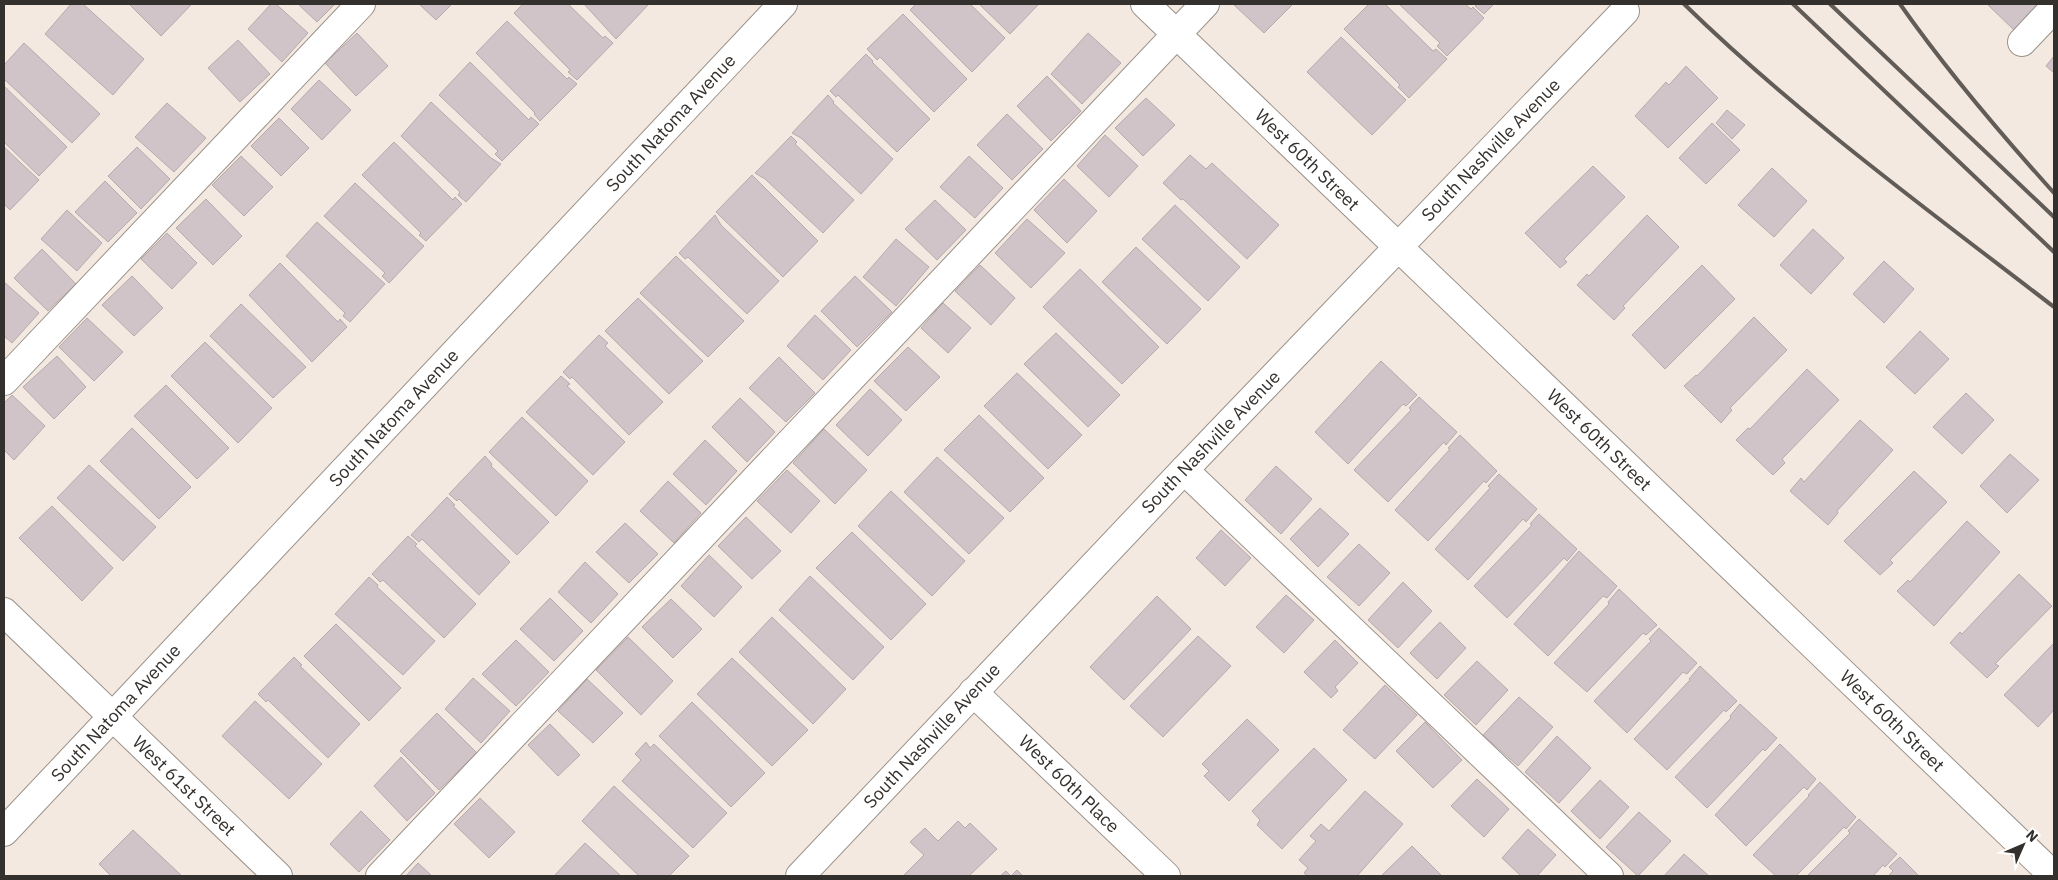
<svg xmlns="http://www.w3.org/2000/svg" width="2058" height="880" viewBox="0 0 2058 880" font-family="'IBM Plex Sans',sans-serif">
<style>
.building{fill:#d1c4c8;stroke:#b6aaae}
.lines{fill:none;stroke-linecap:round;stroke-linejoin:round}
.minor-casing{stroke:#9b928a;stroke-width:30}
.minor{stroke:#fff;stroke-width:28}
.rail{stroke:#615c57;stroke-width:4}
.labels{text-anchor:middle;stroke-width:4.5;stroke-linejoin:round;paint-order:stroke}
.street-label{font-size:18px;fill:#34302d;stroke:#fff}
</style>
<rect width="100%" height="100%" fill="#f3e9e0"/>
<g class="building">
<polygon points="71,4 83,4 144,59 113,95 45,34"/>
<polygon points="129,4 192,4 161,36"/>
<polygon points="271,4 276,4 308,33 282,62 248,29"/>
<polygon points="298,4 335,4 317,22"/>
<polygon points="419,4 452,4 436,20"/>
<polygon points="523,4 568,4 603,38 605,36 613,43 577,80 568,72 570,70 514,13"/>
<polygon points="584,4 649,4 616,39"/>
<polygon points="916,4 970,4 1005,38 972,72 910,10"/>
<polygon points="979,4 1039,4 1010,34"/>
<polygon points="1233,4 1293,4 1264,33"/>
<polygon points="1369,4 1385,4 1433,51 1436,49 1447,59 1409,98 1398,87 1400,85 1344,29"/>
<polygon points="1399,4 1465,4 1471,9 1473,7 1484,18 1447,56 1437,46 1440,43"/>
<polygon points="1478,4 1494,4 1484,14 1475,6"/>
<polygon points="1987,4 2038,4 2016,32"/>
<polygon points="903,14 967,79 934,112 880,57 877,60 867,49"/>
<polygon points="507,21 567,79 569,77 577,84 540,121 534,114 535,113 476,53"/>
<polygon points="357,33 388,66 356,96 325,63"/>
<polygon points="1088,33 1121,63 1082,104 1051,74"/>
<polygon points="1341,37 1406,100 1372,135 1307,72"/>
<polygon points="238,40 270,74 240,102 208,68"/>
<polygon points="24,43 100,114 72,143 4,79 4,65"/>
<polygon points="866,54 873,61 872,62 930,119 897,152 838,95 836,97 830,91"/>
<polygon points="2054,56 2054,73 2046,66"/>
<polygon points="470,62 529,120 531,117 539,124 502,161 495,154 498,151 439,95"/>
<polygon points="1686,66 1718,98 1668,148 1635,116 1666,82 1669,85"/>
<polygon points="1047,76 1081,111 1051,141 1017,106"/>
<polygon points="319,80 351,110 322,140 291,109"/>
<polygon points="4,86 67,147 39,176 4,142"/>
<polygon points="828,95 834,102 833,103 893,159 861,194 801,138 792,133"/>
<polygon points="1146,98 1175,125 1143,156 1115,128"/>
<polygon points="431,102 491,158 501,164 466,202 458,195 460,192 401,136"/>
<polygon points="167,103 206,138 174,172 135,137"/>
<polygon points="1727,110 1745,125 1732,139 1716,123"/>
<polygon points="1007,114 1043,149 1012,180 977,145"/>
<polygon points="279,118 309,148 281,176 251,146"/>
<polygon points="1712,123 1740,150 1706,184 1679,158"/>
<polygon points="1105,135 1138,166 1109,197 1077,166"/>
<polygon points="791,136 797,142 795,144 854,200 823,233 765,179 755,173"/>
<polygon points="394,142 453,200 455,197 462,204 426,241 419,235 421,233 362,175"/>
<polygon points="4,147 39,180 10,210 4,204"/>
<polygon points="137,147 170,179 141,209 108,176"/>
<polygon points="1190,155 1206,169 1212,163 1279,225 1247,259 1183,199 1181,200 1163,183"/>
<polygon points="241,156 273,187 244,216 212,185"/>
<polygon points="969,156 1003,188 975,218 940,187"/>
<polygon points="1593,166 1625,197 1564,259 1567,262 1560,268 1525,233"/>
<polygon points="1772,168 1807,201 1774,237 1738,205"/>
<polygon points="752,175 818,241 783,277 716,212"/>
<polygon points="1064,179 1097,211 1067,243 1034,210"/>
<polygon points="105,181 137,213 108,242 75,212"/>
<polygon points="355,183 424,246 389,283 382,276 385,273 324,216"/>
<polygon points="206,199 242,236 213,265 176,228"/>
<polygon points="935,200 966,230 937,260 905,229"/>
<polygon points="1175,205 1240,267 1208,301 1142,239"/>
<polygon points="67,210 102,243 77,271 41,239"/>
<polygon points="715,215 721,225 779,281 747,314 688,257 685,259 679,253"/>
<polygon points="1647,215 1679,247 1623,306 1625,308 1614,320 1577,285 1587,274 1589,276"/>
<polygon points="1027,219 1065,253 1031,288 995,253"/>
<polygon points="317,222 385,284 350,322 343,316 345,313 286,256"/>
<polygon points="1813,229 1844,258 1811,294 1780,265"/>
<polygon points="167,233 197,263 172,289 141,259"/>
<polygon points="896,239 929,267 896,306 863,277"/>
<polygon points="1136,247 1201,309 1167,344 1102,282"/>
<polygon points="42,249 76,284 48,311 14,278"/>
<polygon points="676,256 744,321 708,357 640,293"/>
<polygon points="1884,261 1914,289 1884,323 1853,294"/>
<polygon points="280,263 338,322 340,319 347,327 312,362 249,295"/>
<polygon points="980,265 1015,298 991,325 955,291"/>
<polygon points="1702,265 1735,299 1665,369 1632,335"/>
<polygon points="1080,269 1159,347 1122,384 1043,307"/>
<polygon points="132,276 163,308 134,336 102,305"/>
<polygon points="855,276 892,312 857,347 821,311"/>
<polygon points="4,282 39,313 12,343 4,336"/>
<polygon points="638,298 703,361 669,394 605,331"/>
<polygon points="943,303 971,328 948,353 921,328"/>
<polygon points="241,304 306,367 273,398 210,336"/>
<polygon points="815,315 851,350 823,380 787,346"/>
<polygon points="1754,317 1787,350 1730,408 1732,410 1721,423 1684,386 1696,375 1697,376"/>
<polygon points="87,318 123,352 94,381 59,347"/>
<polygon points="1920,331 1949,359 1915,394 1886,367"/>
<polygon points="1056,333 1120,395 1088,427 1024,364"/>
<polygon points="599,335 608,343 605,346 663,402 629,435 572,377 570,379 563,372"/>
<polygon points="205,342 272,408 238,443 171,376"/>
<polygon points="908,347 940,377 906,411 874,381"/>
<polygon points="57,356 86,387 54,419 23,387"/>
<polygon points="779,357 815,393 786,422 749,388"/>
<polygon points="1381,361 1417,395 1406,406 1403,404 1348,464 1315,432"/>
<polygon points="1807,369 1839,400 1782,459 1785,463 1773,475 1736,440 1748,428 1750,429"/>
<polygon points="1017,373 1082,435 1048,469 984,406"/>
<polygon points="561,376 570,384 567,386 625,442 593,475 526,412"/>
<polygon points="166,385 229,448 197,479 134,416"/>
<polygon points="870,389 902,420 868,456 836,425"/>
<polygon points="1966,393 1994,420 1962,454 1933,427"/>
<polygon points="12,395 45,426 14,460 4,450 4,403"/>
<polygon points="1419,397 1457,432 1446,445 1444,442 1388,502 1354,470 1411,410 1409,408"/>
<polygon points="740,398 775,432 747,462 712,427"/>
<polygon points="979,415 1044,478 1010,512 944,450"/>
<polygon points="522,417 588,481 556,516 489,452"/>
<polygon points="1860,420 1893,450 1837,511 1838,513 1828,525 1790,491 1801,478 1804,482"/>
<polygon points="132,428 191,487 159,519 100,461"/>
<polygon points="824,429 867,470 835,504 793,463"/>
<polygon points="1460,435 1497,471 1486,483 1484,481 1428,541 1395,510 1450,449 1448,448"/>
<polygon points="705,440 737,471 706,505 673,474"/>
<polygon points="2010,454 2039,480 2007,513 1980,486"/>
<polygon points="485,456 492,464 491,466 549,522 517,555 459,499 457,501 449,494"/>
<polygon points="937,457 1004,518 969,554 904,492"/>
<polygon points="89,465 156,527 123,561 57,498"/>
<polygon points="1276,466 1312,499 1281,534 1245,500"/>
<polygon points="787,470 820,501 791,533 757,501"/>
<polygon points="1914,471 1947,502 1890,560 1893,563 1880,575 1844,541"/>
<polygon points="1499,474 1537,509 1526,522 1523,519 1468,580 1435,549 1490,488 1488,486"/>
<polygon points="668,481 701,513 674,543 640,511"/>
<polygon points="891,491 965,561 932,596 858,526"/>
<polygon points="447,497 455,505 453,506 510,562 479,595 422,539 419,542 411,535"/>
<polygon points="52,506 113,568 82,601 19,538"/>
<polygon points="1320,508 1349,534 1318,567 1290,539"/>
<polygon points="1539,514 1577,549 1567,561 1564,558 1507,618 1474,586 1532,525 1530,524"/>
<polygon points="746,517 781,551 752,579 718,546"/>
<polygon points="1967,521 2000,552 1934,626 1897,591 1908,580 1910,582"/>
<polygon points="625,523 658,554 629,583 596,552"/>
<polygon points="1221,530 1251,558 1225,586 1196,558"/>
<polygon points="852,532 926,604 891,640 816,568"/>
<polygon points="408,536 417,544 415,546 476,604 444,638 383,580 380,582 372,574"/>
<polygon points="1359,544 1390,573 1359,606 1327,577"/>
<polygon points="1579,551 1617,586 1607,598 1603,596 1548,656 1514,624"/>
<polygon points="709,555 742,587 714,617 681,586"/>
<polygon points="585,562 618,594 591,623 558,592"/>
<polygon points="2019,574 2052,606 1995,664 1999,666 1987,678 1950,643 1960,632 1962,634"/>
<polygon points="810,576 884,647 853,680 779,610"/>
<polygon points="369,577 378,585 377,587 435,641 403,675 335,614"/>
<polygon points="1403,582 1432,611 1398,648 1368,620"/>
<polygon points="1619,589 1657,625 1646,635 1643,633 1587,692 1554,663 1609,604 1608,602"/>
<polygon points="1286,595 1314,620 1284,653 1256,627"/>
<polygon points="1157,596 1191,629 1124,700 1090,667"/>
<polygon points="550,598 583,631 554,661 520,629"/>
<polygon points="671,599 702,629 673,658 642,627"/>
<polygon points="772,617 846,689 813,724 739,652"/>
<polygon points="1440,622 1466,648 1437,679 1410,653"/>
<polygon points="336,624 401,688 369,721 304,656"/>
<polygon points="1659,628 1697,663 1687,674 1683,672 1627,733 1594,701 1651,641 1649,639"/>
<polygon points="1198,636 1231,666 1163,737 1130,706"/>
<polygon points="628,637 673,681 641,715 596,670"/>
<polygon points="516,640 549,672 516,706 482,674"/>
<polygon points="1335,640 1358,663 1335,687 1338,691 1331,698 1304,672"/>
<polygon points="2054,643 2054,710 2038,727 2004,695"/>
<polygon points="294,657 302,665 300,666 360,724 328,758 268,700 266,702 258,694"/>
<polygon points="732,658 808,730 772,766 697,694"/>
<polygon points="1477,661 1508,690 1476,725 1444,695"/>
<polygon points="1700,666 1737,701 1726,712 1724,710 1667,770 1634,739 1690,680 1689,679"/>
<polygon points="473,678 510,711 481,743 445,709"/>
<polygon points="587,679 623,713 593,743 558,711"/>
<polygon points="1385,685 1417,715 1375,759 1343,730"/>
<polygon points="1519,697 1553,727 1518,766 1483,735"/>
<polygon points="255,701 322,764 289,799 222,736"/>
<polygon points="692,702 765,773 731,807 659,736"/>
<polygon points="1740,704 1777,738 1765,751 1763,749 1707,808 1675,777 1731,718 1730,716"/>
<polygon points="437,713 477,753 439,790 400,751"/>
<polygon points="1247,719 1279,750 1229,801 1204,776 1209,771 1202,764"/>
<polygon points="1425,722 1462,760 1433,788 1396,751"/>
<polygon points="550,724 580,755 558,776 528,745"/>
<polygon points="1557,736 1591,768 1559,803 1525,772"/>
<polygon points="646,742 650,748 654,744 727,813 693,848 622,781 641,760 635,754"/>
<polygon points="1780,744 1816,779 1807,790 1804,787 1746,846 1715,815"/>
<polygon points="1314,748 1347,780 1282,849 1257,825 1260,820 1252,811"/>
<polygon points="401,757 435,793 407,821 374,786"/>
<polygon points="1477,779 1509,809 1484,837 1451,806"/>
<polygon points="1600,780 1629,807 1600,839 1571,811"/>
<polygon points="1820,782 1856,817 1846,829 1844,827 1796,876 1776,876 1753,855 1809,796 1808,795"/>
<polygon points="614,786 689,856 669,876 639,876 582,821"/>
<polygon points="1365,791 1403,824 1357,876 1308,876 1304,873 1308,868 1299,860 1316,841 1310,836 1321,824 1329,831"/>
<polygon points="480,798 515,832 489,858 454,824"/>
<polygon points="361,811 390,840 359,872 330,844"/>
<polygon points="1639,812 1671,841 1638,876 1606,847"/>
<polygon points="1859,819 1897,854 1885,867 1883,865 1873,876 1807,876 1850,833 1848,831"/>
<polygon points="958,821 965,828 970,823 997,849 969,876 903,876 924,855 910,842 925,828 938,841"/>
<polygon points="1528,829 1556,855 1537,876 1521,876 1502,858"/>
<polygon points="133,830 182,876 111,876 99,864"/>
<polygon points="585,843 621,876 554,876"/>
<polygon points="1412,846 1442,876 1381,876"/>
<polygon points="1684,854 1709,876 1664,876"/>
<polygon points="1900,857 1919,876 1888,876 1893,871 1889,867"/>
<polygon points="418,863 432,876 406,876"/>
<polygon points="1017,870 1023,876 1000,876 1006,871 1011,876"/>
</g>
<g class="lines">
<defs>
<g id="minor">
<polyline points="1145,4 2054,876"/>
<polyline points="2022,42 2054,8"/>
<polyline points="4,381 361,4"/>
<polyline points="1184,470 1609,876"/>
<polyline points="4,612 278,876"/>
<polyline points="973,692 1166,876"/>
<polyline points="4,832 783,4"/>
<polyline points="380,876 1205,4"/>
<polyline points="800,876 1184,470 1625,11"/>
</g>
</defs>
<use href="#minor" class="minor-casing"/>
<use href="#minor" class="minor"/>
<g class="rail">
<path d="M1684,4C1798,115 1928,210 2054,307"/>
<polyline points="1793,4 2054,252"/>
<polyline points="1830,4 2054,217"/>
<path d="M1900,4C1947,71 1999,132 2054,193"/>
</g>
</g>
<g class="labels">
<g class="street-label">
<text transform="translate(671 123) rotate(-47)" y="6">South Natoma Avenue</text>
<text transform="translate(1491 150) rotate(-46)" y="6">South Nashville Avenue</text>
<text transform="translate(1307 160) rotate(44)" y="6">West 60th Street</text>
<text transform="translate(394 418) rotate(-47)" y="6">South Natoma Avenue</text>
<text transform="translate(1599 440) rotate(44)" y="6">West 60th Street</text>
<text transform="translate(1211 442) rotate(-46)" y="6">South Nashville Avenue</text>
<text transform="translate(116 713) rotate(-47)" y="6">South Natoma Avenue</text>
<text transform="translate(1892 721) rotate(44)" y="6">West 60th Street</text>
<text transform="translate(932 736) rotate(-47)" y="6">South Nashville Avenue</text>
<text transform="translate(1069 784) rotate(44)" y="6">West 60th Place</text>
<text transform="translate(184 786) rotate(44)" y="6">West 61st Street</text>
</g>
</g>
<rect width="2058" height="880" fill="none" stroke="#34302d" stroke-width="10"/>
<g transform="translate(2023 845) rotate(45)" stroke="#ffffff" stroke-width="4" paint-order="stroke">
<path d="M0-4L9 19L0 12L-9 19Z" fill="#34302d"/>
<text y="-8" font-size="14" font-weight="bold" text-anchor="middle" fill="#34302d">N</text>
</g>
</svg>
